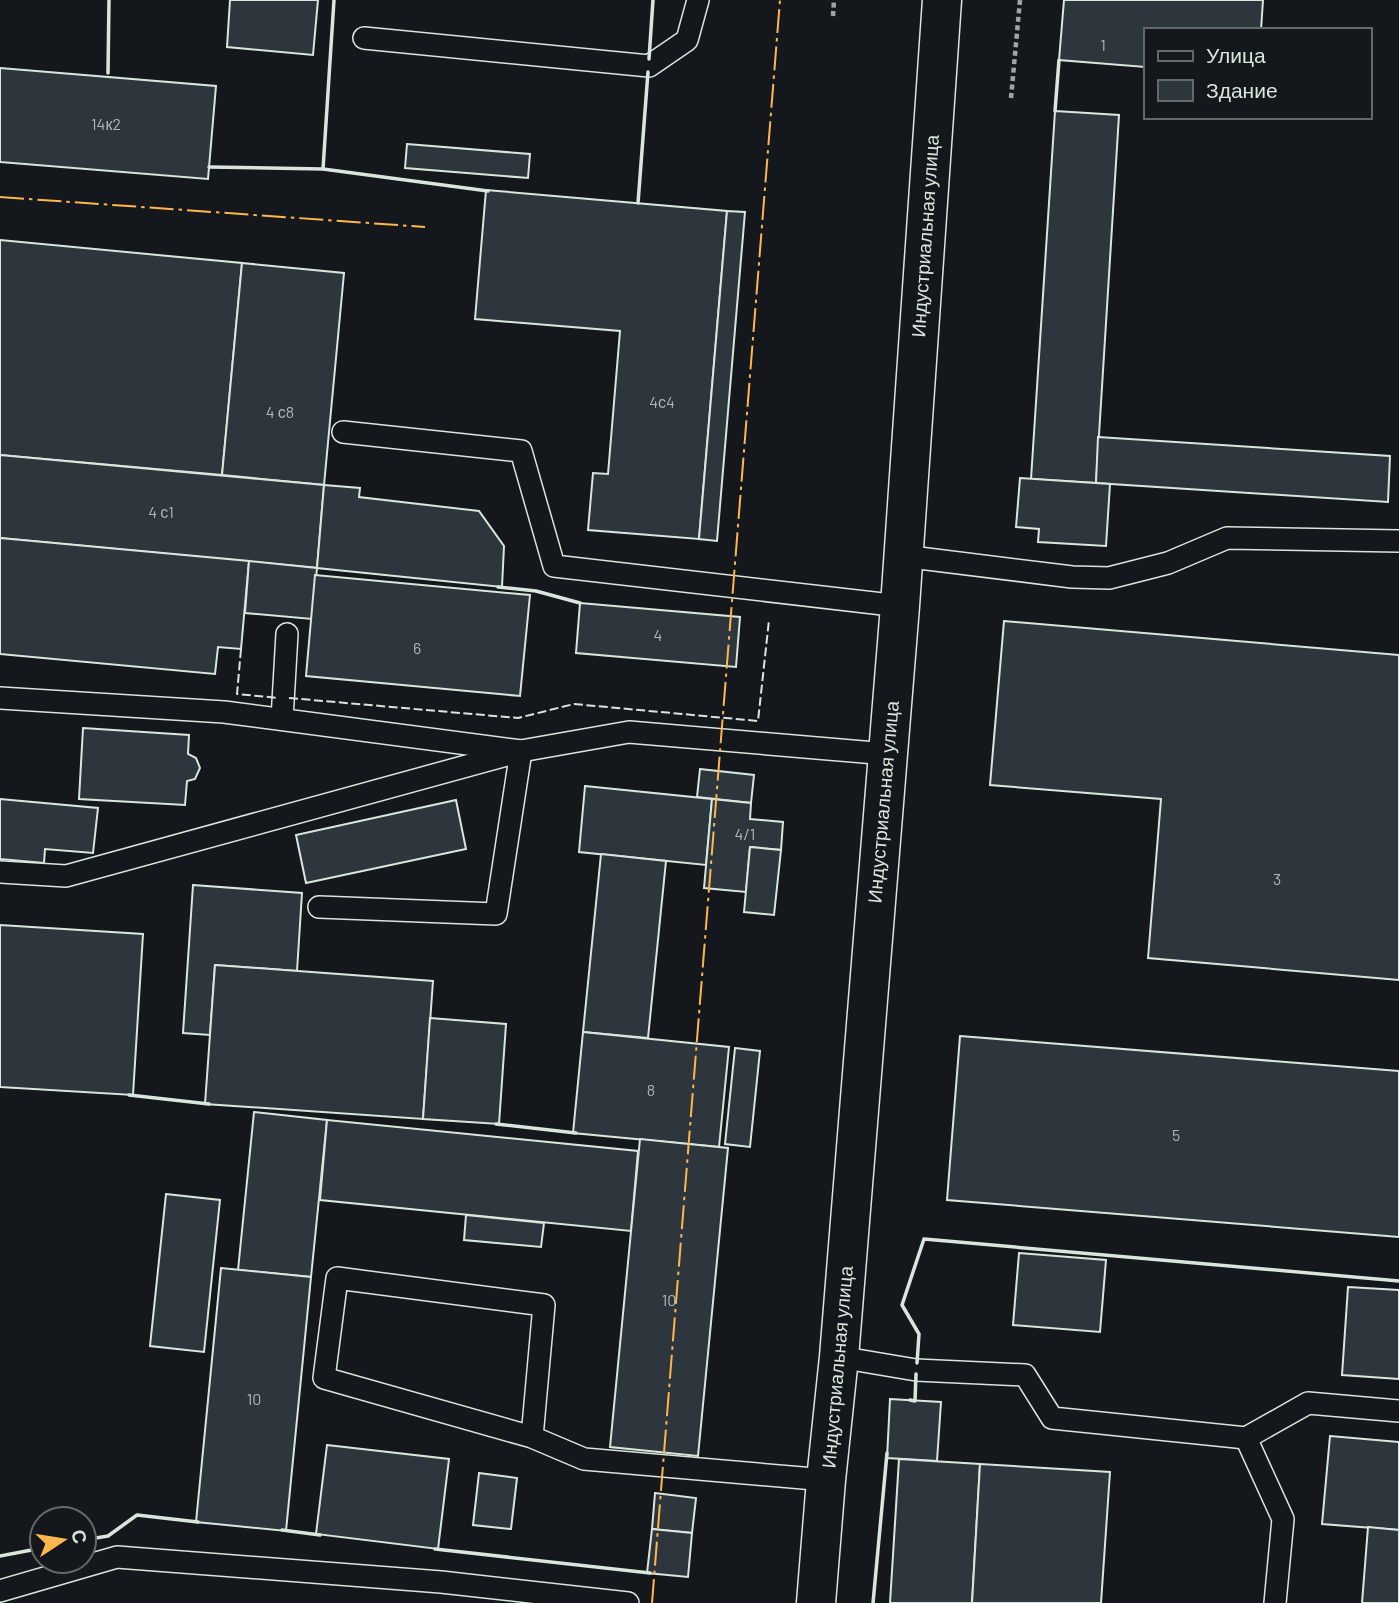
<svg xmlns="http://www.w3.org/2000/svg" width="1399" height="1603" viewBox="0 0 1399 1603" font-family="Barlow,sans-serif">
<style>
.building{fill:#2c363c;stroke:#d8e6dc;stroke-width:2}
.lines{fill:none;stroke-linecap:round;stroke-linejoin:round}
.lane-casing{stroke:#d8e6dc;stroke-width:24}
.secondary-casing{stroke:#d8e6dc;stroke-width:41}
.path{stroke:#9da8a2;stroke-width:4.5;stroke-dasharray:5 3.5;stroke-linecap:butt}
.lane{stroke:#14181c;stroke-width:21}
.secondary{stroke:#14181c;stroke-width:38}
.fence{stroke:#d8e6dc;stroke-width:2;stroke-dasharray:9 3.5;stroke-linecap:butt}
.wall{stroke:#d8e6dc;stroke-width:3.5}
.power{stroke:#ffb74d;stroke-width:2;stroke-dasharray:24 5 3.5 5;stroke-linecap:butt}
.labels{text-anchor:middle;stroke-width:5;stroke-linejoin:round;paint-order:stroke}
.number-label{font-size:16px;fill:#adbab4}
.street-label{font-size:19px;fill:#d8e6dc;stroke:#14181c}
</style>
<rect width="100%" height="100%" fill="#14181c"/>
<g class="building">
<polygon points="230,0 318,0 313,55 227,47"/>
<polygon points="1064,0 1263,0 1261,30 1145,30 1145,67 1059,60"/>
<polygon points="0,68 216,86 208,179 0,162"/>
<polygon points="1055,111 1119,115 1096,483 1031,479"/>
<polygon points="407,144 530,154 528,178 405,168"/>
<polygon points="486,190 727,211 699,539 588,530 593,473 608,474 620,331 475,319"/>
<polygon points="727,211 745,212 717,541 699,539"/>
<polygon points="0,240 242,263 222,475 0,455"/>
<polygon points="242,263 344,273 324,485 222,475"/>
<polygon points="1098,437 1390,456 1388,502 1096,483"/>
<polygon points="0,455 324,485 317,568 0,538"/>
<polygon points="1020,478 1110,484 1106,546 1038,542 1039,529 1016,527"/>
<polygon points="324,485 360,488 359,497 479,511 504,546 502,587 317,568"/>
<polygon points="0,538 249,561 241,649 218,647 215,674 0,654"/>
<polygon points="249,561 317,568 312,619 245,613"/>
<polygon points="315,575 530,595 520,696 306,676"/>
<polygon points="580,603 740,617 736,667 576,653"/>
<polygon points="1004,621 1399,655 1399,980 1148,958 1161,799 990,785"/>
<polygon points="83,728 189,735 188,754 196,758 200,768 195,779 187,781 185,805 79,799"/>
<polygon points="700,769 754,775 751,803 697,797"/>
<polygon points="585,786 712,799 706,865 579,852"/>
<polygon points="0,799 98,808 93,853 45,849 44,863 0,859"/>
<polygon points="712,799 751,803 750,819 783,822 781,850 750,847 746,892 704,888"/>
<polygon points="456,800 466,849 306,883 296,835"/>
<polygon points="750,847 781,850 774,915 744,912"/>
<polygon points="601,854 666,861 648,1038 583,1032"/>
<polygon points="193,885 302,893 297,971 215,965 210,1035 183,1033"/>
<polygon points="0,925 143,934 133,1095 0,1087"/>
<polygon points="215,965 433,981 423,1119 205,1104"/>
<polygon points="430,1018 506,1024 499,1124 423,1119"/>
<polygon points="583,1032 729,1047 719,1147 573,1133"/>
<polygon points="960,1036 1399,1071 1399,1237 947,1200"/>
<polygon points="735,1048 760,1051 750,1147 725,1144"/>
<polygon points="254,1112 327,1120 311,1277 238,1270"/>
<polygon points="327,1120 638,1151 631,1231 320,1200"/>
<polygon points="640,1139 728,1148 698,1456 610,1447"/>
<polygon points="166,1194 220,1200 204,1352 150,1346"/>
<polygon points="466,1215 544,1223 541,1247 464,1240"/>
<polygon points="1019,1253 1106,1260 1100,1332 1013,1325"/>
<polygon points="221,1268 311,1277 286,1531 196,1522"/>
<polygon points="1348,1287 1399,1290 1399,1379 1342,1375"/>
<polygon points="890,1399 941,1402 937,1461 887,1458"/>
<polygon points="1330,1436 1399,1442 1399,1530 1322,1524"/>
<polygon points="327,1445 449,1459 438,1549 316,1534"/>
<polygon points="899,1459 980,1464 972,1603 890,1603"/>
<polygon points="980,1464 1110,1472 1101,1603 972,1603"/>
<polygon points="479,1473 517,1478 511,1529 473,1525"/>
<polygon points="655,1493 696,1498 692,1533 652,1529"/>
<polygon points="1368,1527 1399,1530 1399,1603 1362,1603"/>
<polygon points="652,1529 692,1533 688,1577 647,1573"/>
</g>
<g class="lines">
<defs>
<g id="lane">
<polyline points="364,38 649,66 687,40 698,0"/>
<polyline points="343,432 521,451 554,566 900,606"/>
<polyline points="903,556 1072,577 1109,578 1168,563 1227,538 1399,541"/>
<polyline points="0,698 224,712 521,751 496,914 319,907"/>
<polyline points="282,719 287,634"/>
<polyline points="0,872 66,876 521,751 629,732 887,754"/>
<polyline points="839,1357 916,1370 1025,1375 1052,1418 1246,1438 1308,1403 1399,1411"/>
<polyline points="532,1437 544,1305 337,1278 324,1378 532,1437 584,1459 826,1480"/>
<polyline points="1246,1438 1283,1519 1275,1603"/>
<polyline points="0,1591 117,1557 441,1582 628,1603"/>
</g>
<polyline id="secondary" points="816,1603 826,1480 839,1357 900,606 942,0"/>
</defs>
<use href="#lane" class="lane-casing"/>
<use href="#secondary" class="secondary-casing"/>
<g class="path">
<polyline points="833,16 834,0"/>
<polyline points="1011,98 1020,0"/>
</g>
<use href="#lane" class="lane"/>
<use href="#secondary" class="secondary"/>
<g class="fence">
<polyline points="241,649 237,694 279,698"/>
<polyline points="289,698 518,718 574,704 758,721 769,620"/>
</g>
<g class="wall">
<polyline points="334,0 323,169 488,191"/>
<polyline points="649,59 653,0"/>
<polyline points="108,73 109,0"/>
<polyline points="1055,111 1059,60"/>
<polyline points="209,167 323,169"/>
<polyline points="638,203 648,72"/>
<polyline points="498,587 536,591 580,603"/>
<polyline points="129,1095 209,1104"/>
<polyline points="496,1124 576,1133"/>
<polyline points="917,1363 919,1334 902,1305 924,1239 1399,1281"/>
<polyline points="910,1400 915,1401 916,1374"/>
<polyline points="282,1530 320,1535"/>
<polyline points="84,1540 108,1536 137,1515 198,1522"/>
<polyline points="435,1549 650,1573"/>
<polyline points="0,1556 42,1548"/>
<polyline points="873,1603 887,1453"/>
</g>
<g class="power">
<polyline points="0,197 425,227"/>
<polyline points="652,1603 780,0"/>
</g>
</g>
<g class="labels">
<g class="number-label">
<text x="1103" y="51">1</text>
<text x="106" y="130">14к2</text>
<text x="662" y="408">4с4</text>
<text x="280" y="418">4 с8</text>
<text x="161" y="518">4 с1</text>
<text x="658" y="641">4</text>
<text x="417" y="654">6</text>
<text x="745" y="840">4/1</text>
<text x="1277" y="885">3</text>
<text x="651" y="1096">8</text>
<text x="1176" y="1141">5</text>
<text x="669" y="1306">10</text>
<text x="254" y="1405">10</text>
</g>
<g class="street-label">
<text transform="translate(925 236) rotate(-86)" y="7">Индустриальная улица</text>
<text transform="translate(883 802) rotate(-85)" y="7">Индустриальная улица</text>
<text transform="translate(837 1367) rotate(-85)" y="7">Индустриальная улица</text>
</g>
</g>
<rect x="1144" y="28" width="228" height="91" fill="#14181c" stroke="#626a69" stroke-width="2"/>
<rect x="1158" y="51" width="35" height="10" fill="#14181c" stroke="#626a69" stroke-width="2"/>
<text x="1206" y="63" font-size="21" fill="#d8e6dc">Улица</text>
<rect x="1158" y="80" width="35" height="21" fill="#2c363c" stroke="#626a69" stroke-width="2"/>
<text x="1206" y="98" font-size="21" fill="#d8e6dc">Здание</text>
<g transform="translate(63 1540) rotate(78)"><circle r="33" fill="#14181c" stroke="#626a69" stroke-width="2"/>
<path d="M0-5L12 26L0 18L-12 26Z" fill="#ffb74d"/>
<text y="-10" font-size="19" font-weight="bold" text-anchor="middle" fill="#d8e6dc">С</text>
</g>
</svg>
